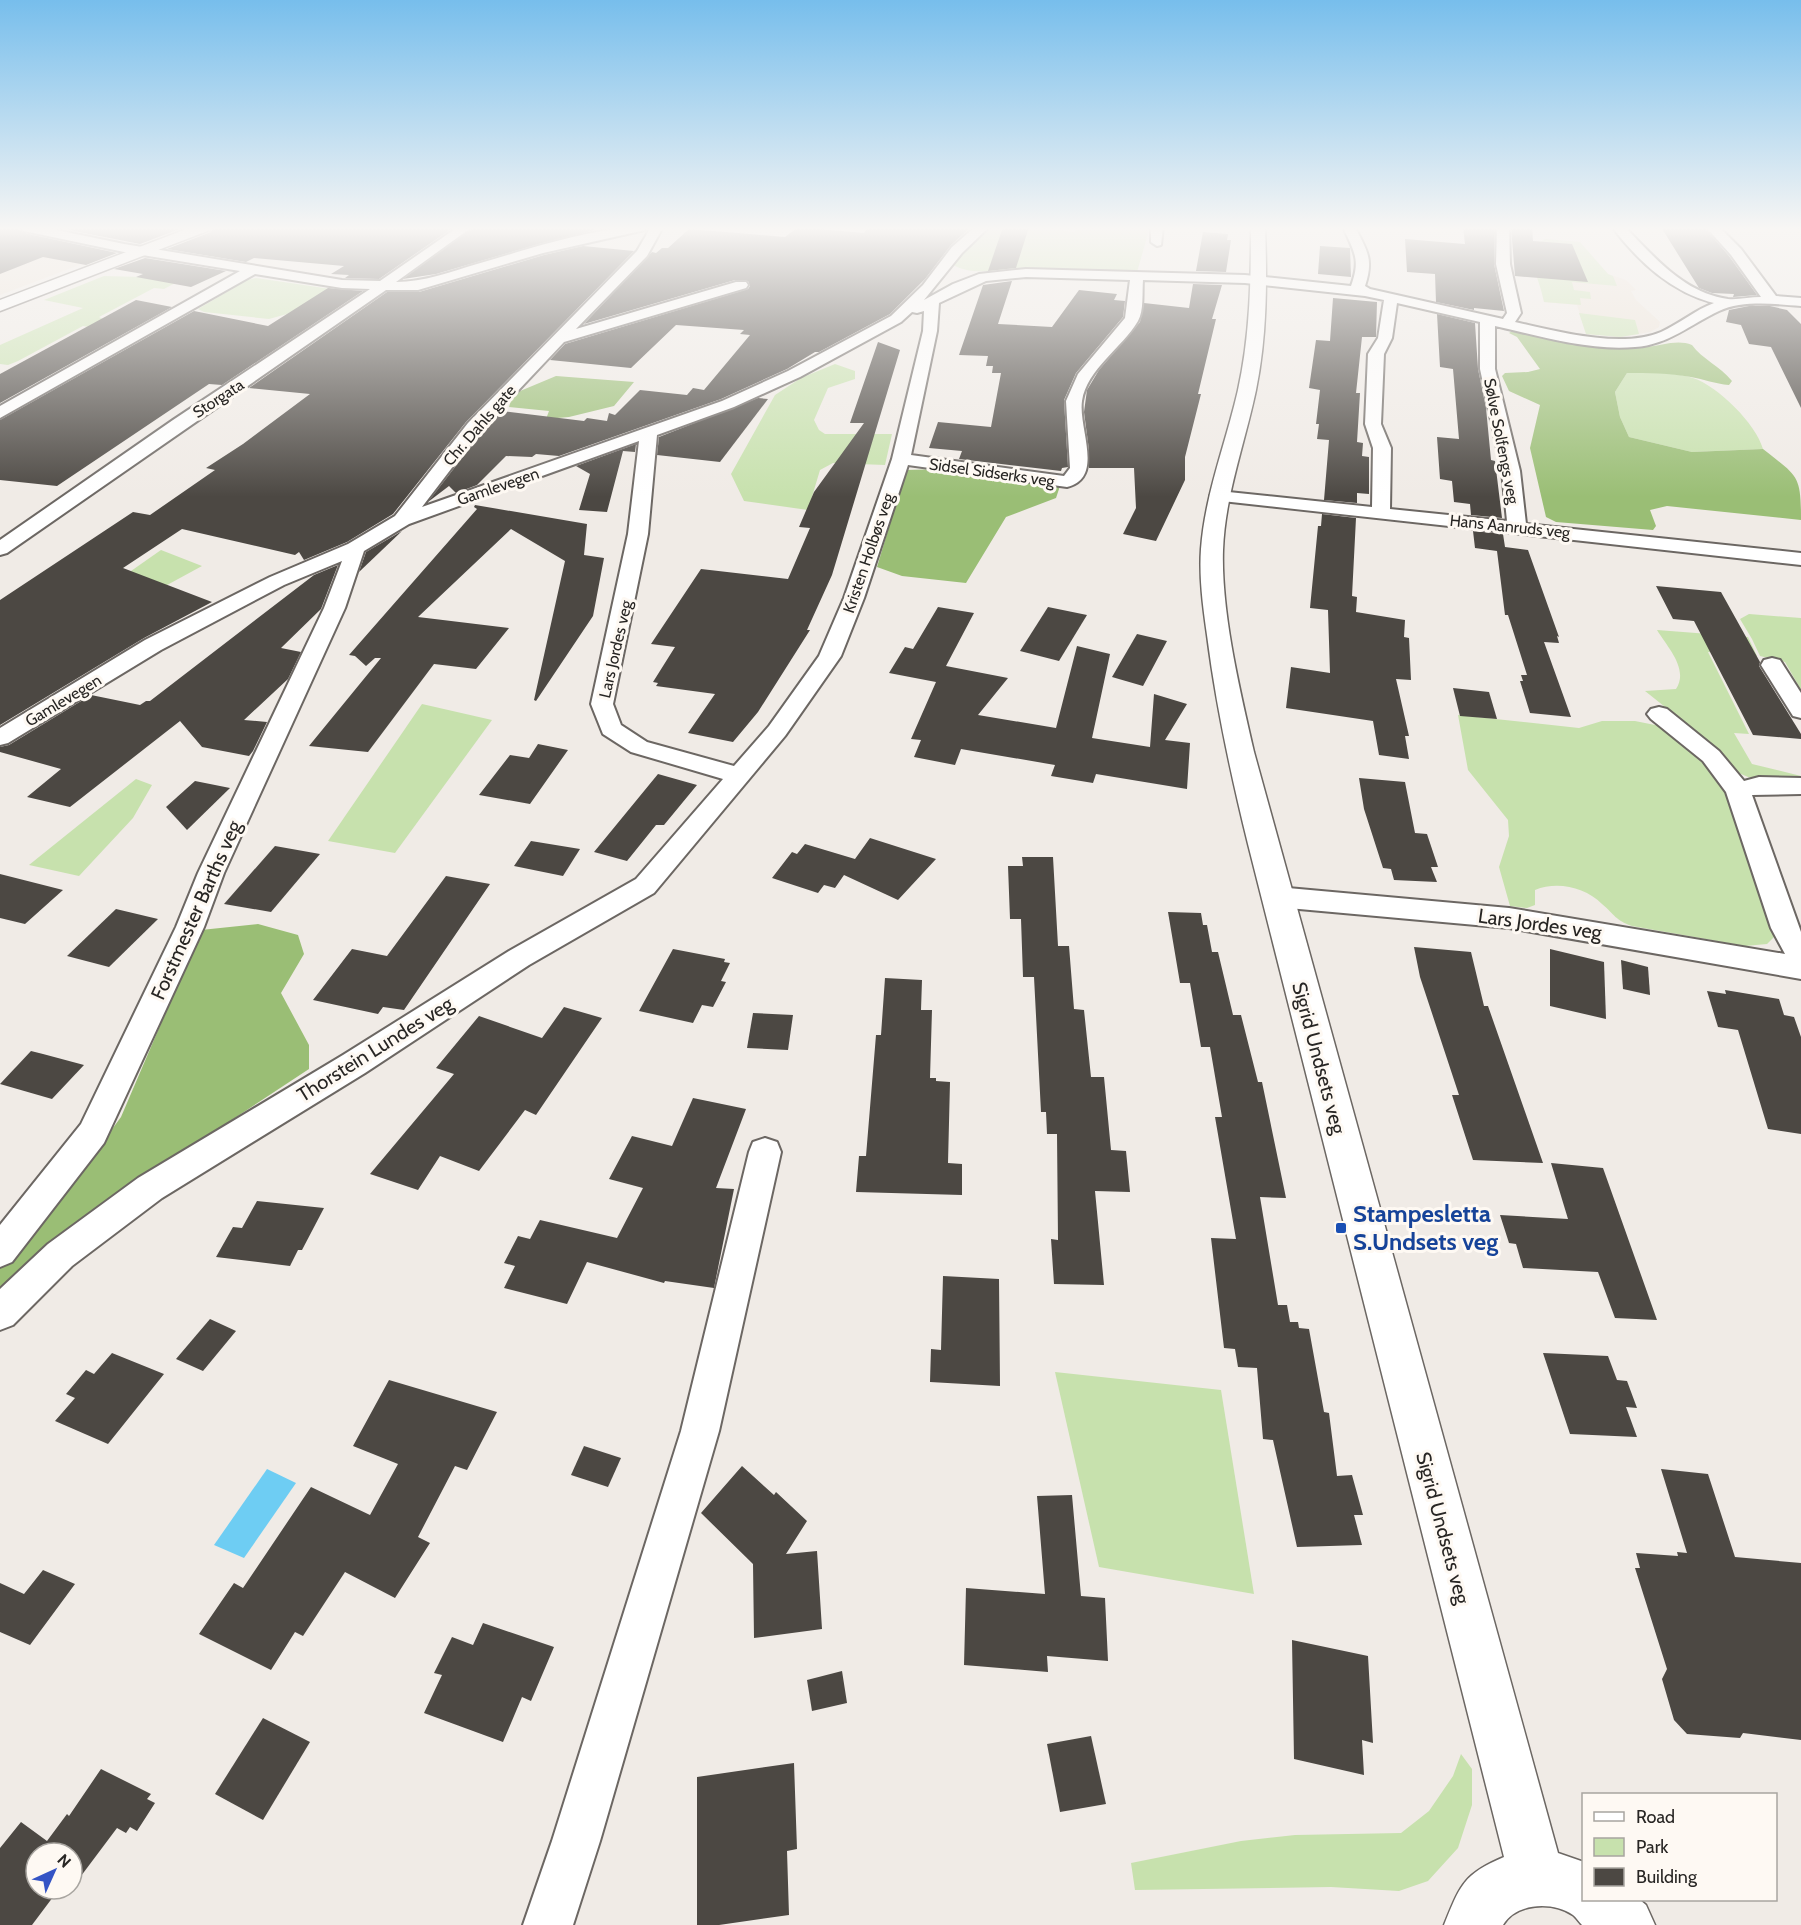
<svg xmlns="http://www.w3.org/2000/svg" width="1801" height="1925" viewBox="0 0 1801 1925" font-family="Cabin,sans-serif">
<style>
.built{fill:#ece2d6}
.green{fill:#c7e1ad}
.forest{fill:#9abe75}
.water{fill:#6ecdf3}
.building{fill:#4c4843}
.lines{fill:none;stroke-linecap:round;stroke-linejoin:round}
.street-casing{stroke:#6c6763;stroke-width:4}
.secondary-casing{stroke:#6c6763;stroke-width:3}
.primary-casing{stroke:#6c6763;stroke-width:3}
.street{fill:#fff;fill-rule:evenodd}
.secondary{fill:#fff;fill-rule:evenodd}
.primary{fill:#fff;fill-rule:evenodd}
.transit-dot{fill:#1a4fb4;stroke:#fef9f3;stroke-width:2}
.labels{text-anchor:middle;stroke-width:6;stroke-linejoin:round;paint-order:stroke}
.far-street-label{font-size:16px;fill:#282624;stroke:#fef9f3}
.street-label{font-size:20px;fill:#282624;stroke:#fef9f3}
.near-transit-label{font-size:24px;font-weight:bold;fill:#164399;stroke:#fef9f3;text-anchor:start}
</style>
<rect width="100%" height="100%" fill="#f0ebe6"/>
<g class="built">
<polygon points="37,236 107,251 103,256 0,295 0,249"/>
<polygon points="1545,239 1580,242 1608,274 1626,280 1636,290 1631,291 1636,300 1660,322 1659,327 1650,332 1620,337 1586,334 1577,305 1544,302 1540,279 1534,271"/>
</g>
<g class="green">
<path d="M992,227H1025L1074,232L1080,227H1150L1137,272C1098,271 1058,269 1019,269C997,269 970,277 950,263Z"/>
<path d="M1545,239L1580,242L1608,274L1613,276L1617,286L1572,282L1574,290L1590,292L1591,299L1580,298L1581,305L1544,302C1540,283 1533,268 1529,250Z"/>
<path d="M104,276C130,277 154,276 179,281L164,289L154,288L99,317L103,319L89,327L83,326L18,361L8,365L0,364V345L83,308L44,300Z"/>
<polygon points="256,278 331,289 287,314 269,319 204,312 198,309 247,280"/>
<polygon points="1579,313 1635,320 1639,334 1620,337 1586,334"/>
<polygon points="835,364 855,371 855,379 828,388 814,420 819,430 825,434 892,434 885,465 833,463 820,470 808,510 744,501 731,474 775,395 801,378"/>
<path d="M1656,372C1668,374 1682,374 1693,378C1718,386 1756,424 1763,449L1692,452L1629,437L1620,417L1615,392L1627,373Z"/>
<polygon points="161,550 202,566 123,609 91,599"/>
<polygon points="1749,614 1801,618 1801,690 1785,662 1760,656 1752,639 1740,619"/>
<path d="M1657,630L1748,637L1757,656L1708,652L1749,734L1734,733L1752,764L1801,776V781L1764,780L1748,777L1732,770L1684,722L1645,691L1676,689C1689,669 1668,648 1657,630Z"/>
<polygon points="422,704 492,720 395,853 328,841"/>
<path d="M1458,715L1579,728L1602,721H1635L1660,726L1686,740L1723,783L1776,935L1767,944L1745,946L1632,926C1615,920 1615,915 1602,904C1585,887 1557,881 1535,890V905L1527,908L1510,906L1499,867L1509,836L1508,820L1468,770Z"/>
<polygon points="136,779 152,785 133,818 79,876 29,865"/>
<polygon points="1055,1372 1221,1390 1254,1594 1099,1567"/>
<polygon points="1461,1754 1472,1769 1472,1805 1458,1848 1428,1881 1399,1891 1331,1887 1135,1890 1131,1863 1241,1841 1295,1835 1401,1833 1429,1811 1453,1776"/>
</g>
<g class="forest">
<path d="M1512,331C1557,336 1600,353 1646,347C1661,346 1677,339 1692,345C1702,359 1720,366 1732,381L1729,385C1715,384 1704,379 1691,377C1669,373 1648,373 1627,373L1615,392L1620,417L1629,437L1692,452L1763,449C1798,477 1801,474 1801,520L1667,506L1650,510L1656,526L1653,530L1556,522L1546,517L1530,448L1540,405L1509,391L1502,376L1505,373L1528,372L1540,369L1517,337L1509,333Z"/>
<polygon points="556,376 634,382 614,406 569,417 546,419 549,411 509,407 513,394"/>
<polygon points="943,469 1060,486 1056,498 1006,517 966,583 902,576 877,567 906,470"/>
<polygon points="258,924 298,935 304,954 281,993 309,1045 309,1069 106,1203 0,1295 0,1265 90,1159 121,1117 201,930"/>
</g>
<polygon class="water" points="267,1469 296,1483 244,1558 214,1545"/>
<g class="building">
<polygon points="0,227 16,227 24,233 117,253 86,265 43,257 0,274"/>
<polygon points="54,227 185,227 140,244"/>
<polygon points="214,227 454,227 379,279 345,278 349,275 331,274 344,266 254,258 246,262 167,249 211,232"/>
<polygon points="474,227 597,227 595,230 539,244 436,274 403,279"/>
<polygon points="798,227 864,233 868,227 971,227 951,245 925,279 890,314 819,352 815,352 787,369 721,399 559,456 536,454 532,457 506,456 477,485 456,493 449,486 428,502 482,432 502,411 584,421 587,418 607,421 609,413 615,415 640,390 687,395 693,388 704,390 750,335 740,334 744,330 676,325 631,368 550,360 565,344 748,289 750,286 748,281 735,280 584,324 652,252 656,253 662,248 668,248 689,229 785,237"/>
<polygon points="1003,227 1029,227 1016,268 988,271"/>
<polygon points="1463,227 1495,227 1494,264 1504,311 1474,308 1474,310 1436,302 1435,274 1407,272 1405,239 1465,244"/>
<polygon points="1511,227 1532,227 1533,241 1572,244 1588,282 1515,276"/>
<polygon points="1661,227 1704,227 1729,256 1757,295 1733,297 1734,294 1712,293 1699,288"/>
<polygon points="1203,232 1228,234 1227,240 1231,240 1226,272 1196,271"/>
<polygon points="583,246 634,251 466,422 393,514 347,542 304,560 299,552 295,555 182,529 123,568 212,602 144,638 0,725 0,600 133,512 150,515 215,470 206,468 243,444 310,394 249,388 387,292 419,292 544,255"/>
<polygon points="1320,246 1350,248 1351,277 1318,274"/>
<polygon points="145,258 226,271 191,287 136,277 143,274 114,269"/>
<polygon points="1012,281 998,324 1052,327 1079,290 1117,294 1114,300 1125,301 1123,317 1076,373 1064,400 1068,467 1062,468 1061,471 959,459 962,451 929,448 938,422 991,427 1001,373 992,373 993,366 986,366 988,356 959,355 983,285"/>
<polygon points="1193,284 1222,285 1212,319 1216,319 1198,394 1201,394 1185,457 1185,480 1156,541 1123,534 1136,508 1134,468 1089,468 1089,450 1084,412 1087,390 1099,370 1140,322 1144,303 1189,308"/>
<polygon points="328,288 363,291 222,385 209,384 57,486 0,480 0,420 194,311 268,326"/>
<polygon points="1333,298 1377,302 1376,337 1362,337 1356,393 1360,393 1357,442 1363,443 1362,456 1369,457 1369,494 1357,493 1357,503 1324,500 1329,440 1317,439 1319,424 1316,424 1320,390 1309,388 1316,340 1330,341"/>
<polygon points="136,300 172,307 0,403 0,374"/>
<polygon points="1749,306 1770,306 1787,310 1801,324 1801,408 1771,347 1749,344 1741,325 1726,322 1729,310"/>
<polygon points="1437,314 1475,323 1478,369 1486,408 1491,460 1495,461 1502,518 1471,515 1470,504 1454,502 1452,481 1440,479 1437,437 1459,439 1453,369 1440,367"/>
<polygon points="878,342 900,350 832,575 807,630 810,630 758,712 733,742 688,733 715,694 656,686 658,683 653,682 675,647 651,644 701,569 788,579 810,528 799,527 814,492 864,423 850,423"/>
<polygon points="758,398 768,399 720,462 657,455 659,437"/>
<polygon points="636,444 635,452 623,451 607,512 579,510 590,474 576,466"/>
<polygon points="475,505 587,524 584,555 604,558 593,616 536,701 534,700 565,561 511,529 418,617 509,628 476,669 434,664 368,752 309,746 381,658 375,658 366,666 355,656 349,655 477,509 474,507"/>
<polygon points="1322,514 1356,518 1352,596 1357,597 1356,612 1405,620 1404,637 1409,638 1411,680 1396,679 1409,736 1405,736 1409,759 1379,755 1373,721 1286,708 1291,667 1330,673 1328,610 1310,608 1318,526 1321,526"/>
<polygon points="402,531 359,572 366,552"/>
<polygon points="1473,531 1503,534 1505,547 1528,550 1559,637 1557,636 1559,643 1544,642 1571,717 1530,713 1520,681 1523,681 1521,675 1527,675 1508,615 1505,615 1497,551 1475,548"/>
<polygon points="338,565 321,609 281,648 301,652 288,679 244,720 267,722 253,751 249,756 202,747 180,721 70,807 27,797 61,769 0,752 0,747 9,745 91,695 140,705 146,701 150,701 314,575"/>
<polygon points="1656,586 1721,592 1760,662 1759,666 1801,734 1801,739 1753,735 1694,621 1673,619"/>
<polygon points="938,607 974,613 946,666 1008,678 978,715 1056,728 1077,646 1110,654 1092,738 1150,747 1154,694 1187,704 1165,740 1190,743 1187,789 1096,774 1093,783 1051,776 1055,765 961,749 955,765 914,757 921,740 911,739 936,682 889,673 905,647 913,649"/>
<polygon points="1048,607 1087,615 1059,661 1020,651"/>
<polygon points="1137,634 1167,641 1143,686 1112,677"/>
<polygon points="1453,688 1489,692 1497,719 1460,716"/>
<polygon points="538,744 568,750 530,804 479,795 510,755 529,758"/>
<polygon points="658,774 697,785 664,825 656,825 627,861 594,852"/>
<polygon points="1359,778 1405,782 1415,833 1427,834 1438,867 1431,867 1437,882 1394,880 1391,869 1383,868 1364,809"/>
<polygon points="195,781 230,788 187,830 166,807"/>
<polygon points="870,838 936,859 898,900 844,875 835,888 824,885 818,893 772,878 792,852 797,854 805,844 855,859"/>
<polygon points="531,841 580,849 563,876 514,866"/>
<polygon points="275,846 320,854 271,912 224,904"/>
<polygon points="1022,857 1053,857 1058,946 1069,946 1074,1009 1084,1010 1091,1077 1104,1077 1111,1150 1126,1151 1130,1192 1095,1191 1104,1285 1054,1284 1051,1239 1058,1240 1057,1134 1047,1134 1046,1112 1041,1112 1034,977 1023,977 1021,919 1010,919 1008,866 1023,866"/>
<polygon points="0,874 63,890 25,924 0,918"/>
<polygon points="446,876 490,884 404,1010 383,1007 378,1014 313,1000 352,949 387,956"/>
<polygon points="116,909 158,919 109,967 67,956"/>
<polygon points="1168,912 1201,913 1203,925 1207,925 1212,952 1218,952 1233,1015 1241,1015 1258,1082 1262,1082 1286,1198 1260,1197 1278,1305 1287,1305 1290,1322 1298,1322 1299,1328 1309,1329 1324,1412 1329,1413 1337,1476 1352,1475 1363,1515 1354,1515 1362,1545 1297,1547 1273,1440 1263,1439 1257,1368 1238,1367 1235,1349 1224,1348 1211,1238 1236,1239 1215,1117 1222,1117 1210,1047 1201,1047 1190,983 1180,983"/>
<polygon points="1414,947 1471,952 1484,1006 1488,1006 1543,1163 1473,1160 1452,1095 1459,1095 1420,977"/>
<polygon points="673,949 725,959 724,962 730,963 721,981 726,982 713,1007 702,1005 693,1023 639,1011"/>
<polygon points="1550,949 1604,962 1606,1019 1550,1006"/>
<polygon points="1621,960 1648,967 1650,995 1623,989"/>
<polygon points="885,978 922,980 921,1010 932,1010 930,1078 936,1078 936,1081 950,1082 948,1163 962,1164 962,1195 856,1192 859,1156 866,1156 876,1035 881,1035"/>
<polygon points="1725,990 1779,999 1784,1015 1794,1017 1801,1037 1801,1134 1768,1129 1738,1030 1718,1027 1707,991 1726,994"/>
<polygon points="564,1007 602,1018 536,1115 525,1110 479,1171 440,1156 418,1190 370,1174 454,1074 436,1068 479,1016 542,1038"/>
<polygon points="753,1013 793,1015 788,1050 747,1048"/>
<polygon points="31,1051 43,1054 84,1065 52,1099 0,1084"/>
<polygon points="693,1098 746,1109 716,1188 734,1189 714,1288 665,1281 664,1283 587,1262 567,1304 504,1288 515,1266 504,1263 518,1236 530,1239 540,1220 617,1238 643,1188 609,1179 632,1136 672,1146"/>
<polygon points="1551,1163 1603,1168 1657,1320 1615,1318 1598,1272 1523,1268 1516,1244 1509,1243 1500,1215 1568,1219"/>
<polygon points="257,1201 324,1208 302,1250 298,1250 290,1266 216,1257 233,1227 242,1228"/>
<polygon points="943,1276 999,1279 1000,1386 930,1382 931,1349 941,1350"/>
<polygon points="210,1319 236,1331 203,1371 176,1359"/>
<polygon points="112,1353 164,1374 108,1444 55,1421 75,1398 66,1394 86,1370 94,1374"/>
<polygon points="1543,1353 1608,1356 1617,1380 1627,1381 1637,1408 1626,1407 1637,1437 1570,1434"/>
<polygon points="389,1380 497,1412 467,1470 455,1466 418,1537 430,1543 395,1598 345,1572 303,1636 295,1632 271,1670 199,1634 234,1583 243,1588 311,1487 370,1515 398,1464 353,1446"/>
<polygon points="584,1446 621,1458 608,1487 571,1475"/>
<polygon points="742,1466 774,1495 776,1492 807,1521 786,1554 817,1551 822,1629 754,1638 753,1564 701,1513"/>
<polygon points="1661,1469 1708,1474 1735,1557 1801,1563 1801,1740 1743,1733 1740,1738 1687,1734 1674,1720 1662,1679 1667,1669 1635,1568 1640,1568 1636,1553 1678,1556 1677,1552 1687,1553"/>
<polygon points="1072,1495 1081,1596 1105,1598 1108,1661 1047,1656 1048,1672 964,1665 966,1588 1045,1594 1037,1496"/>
<polygon points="43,1570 75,1584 30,1645 0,1632 0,1583 24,1594"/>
<polygon points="483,1623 554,1647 531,1701 522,1697 503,1742 424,1713 442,1675 434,1673 452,1637 473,1645"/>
<polygon points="1292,1640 1368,1656 1373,1743 1362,1740 1364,1775 1294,1759"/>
<polygon points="842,1671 847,1703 812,1711 807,1680"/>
<polygon points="263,1718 310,1742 263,1820 215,1794"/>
<polygon points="1091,1736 1106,1804 1060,1812 1047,1744"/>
<polygon points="794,1763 797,1849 787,1851 789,1915 719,1925 697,1925 697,1777"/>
<polygon points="101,1769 151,1794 147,1799 155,1803 137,1831 130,1827 126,1833 117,1828 72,1888 72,1853 36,1853 36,1889 59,1889 32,1925 0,1925 0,1848 21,1822 47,1841 67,1814 69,1816"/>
</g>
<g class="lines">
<defs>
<g id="street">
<path d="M18,227H42L124,244L342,280L380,281L458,227H472L396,282C424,282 450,272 477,264C530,249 591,227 647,227L645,230L543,253L418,290H386L7,553L0,555V540L173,420L370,289L342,288L255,274L0,418V406L240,271L124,252L24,231Z"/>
<path d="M651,227H663L647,256L576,329L736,282H746L748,285L746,288L564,342L480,431L422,507L722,401L788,371L891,316L923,285L952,247L975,227H989L962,253L924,300L953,284L979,274L1026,269L1245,275L1351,286C1361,259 1354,252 1343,227H1355C1367,251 1374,259 1365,286L1370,289L1503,319L1507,313L1496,264L1497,227H1509L1510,264L1521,313L1515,322C1556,331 1621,349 1661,332C1679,324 1695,310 1714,303C1671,292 1639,262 1612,227H1625C1654,257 1684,293 1728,299C1738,300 1750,297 1761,297L1731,255L1706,227H1719L1741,249L1776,296L1801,298V306C1776,304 1742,300 1719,311C1691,324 1668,345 1635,347C1588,351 1540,336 1495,326V369L1520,471L1526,524L1801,553V565L1213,500L1210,496L1213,492L1219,491L1372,507L1373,448L1365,424L1368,354L1378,338L1384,300L1365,296L1245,283L1143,280C1142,292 1144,311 1138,321C1122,348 1087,369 1082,401C1078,428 1105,478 1067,487L908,465L864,598L841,656L785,736L654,893L529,965L365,1073L162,1198L72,1266L13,1325L0,1330V1289L48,1244L138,1178L343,1055L509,951L636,879L723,779L631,752L603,734L591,704L628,534L639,441L409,524L364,551L345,608L224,873L204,927L104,1143L12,1262L0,1267V1225L81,1124L176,927L198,873L324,608L342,561L284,585L161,650L8,743L0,745V728L145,640L270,577L348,544L395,516L468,423L637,251ZM1026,277L1130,280L1125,318L1078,374L1066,401L1070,468L1064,476L911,455L937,331L939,303L986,281ZM1397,303L1480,322V369L1502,471L1507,521L1390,509L1391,448L1381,424L1384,354L1392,338ZM924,311L923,331L892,459L844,598L819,656L769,726L734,766L647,742L621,725L613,704L648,534L657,435L734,407L800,377L901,322L912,312L917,313Z"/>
<polygon points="1151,227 1163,227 1161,245 1157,246 1151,242"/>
<polygon points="1772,658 1780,660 1801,693 1801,718 1793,716 1761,665 1764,660"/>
<polygon points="1659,707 1667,709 1719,751 1744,781 1759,777 1801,778 1801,794 1752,795 1801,932 1801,979 1509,928 1277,907 1267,904 1263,897 1267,890 1277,887 1509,908 1785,954 1771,928 1726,792 1703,761 1651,719 1647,714 1651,709"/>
<polygon points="765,1138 777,1142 781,1152 719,1431 600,1841 573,1925 523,1925 552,1841 681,1431 749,1152 753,1142"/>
</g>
<path id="secondary" d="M1251,227H1265C1267,282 1267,336 1256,390C1245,443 1225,495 1223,550C1221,612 1240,691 1254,752L1558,1853L1584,1862V1900H1640L1646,1905L1655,1925H1582C1579,1922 1576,1917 1573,1915C1552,1901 1516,1903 1503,1925H1444C1460,1886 1463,1874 1504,1857L1248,844C1231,775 1216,706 1207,635C1203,607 1199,577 1201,549C1205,494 1226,443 1238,390C1250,336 1251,282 1251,227Z"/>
<polygon id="primary" points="192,227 212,227 210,230 0,311 0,300"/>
</defs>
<use href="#street" class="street-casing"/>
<use href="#secondary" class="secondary-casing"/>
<use href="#primary" class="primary-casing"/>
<use href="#street" class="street"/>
<use href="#secondary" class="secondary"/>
<use href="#primary" class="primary"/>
</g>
<linearGradient id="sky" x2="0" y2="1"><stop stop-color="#77beec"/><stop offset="0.46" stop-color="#f8f6f4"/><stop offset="1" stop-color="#f8f6f4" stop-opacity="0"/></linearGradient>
<rect width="1801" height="497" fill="url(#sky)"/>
<rect class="transit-dot" x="1335" y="1222" width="12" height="12" rx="3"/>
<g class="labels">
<g class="far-street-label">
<text transform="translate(218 398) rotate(-33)" y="6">Storgata</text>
<text transform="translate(479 425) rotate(-49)" y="6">Chr. Dahls gate</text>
<text transform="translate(1502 441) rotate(79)" y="6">Sølve Solfengs veg</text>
<text transform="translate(992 472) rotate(8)" y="6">Sidsel Sidserks veg</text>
<text transform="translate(498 486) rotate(-19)" y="6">Gamlevegen</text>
<text transform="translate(1510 526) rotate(6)" y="6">Hans Aanruds veg</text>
<text transform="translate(868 553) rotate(-71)" y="6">Kristen Holbøs veg</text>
<text transform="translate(615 649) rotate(-77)" y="6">Lars Jordes veg</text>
<text transform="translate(63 700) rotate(-31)" y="6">Gamlevegen</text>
</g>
<g class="street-label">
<text transform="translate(196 910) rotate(-66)" y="7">Forstmester Barths veg</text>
<text transform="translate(1540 924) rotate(8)" y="7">Lars Jordes veg</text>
<text transform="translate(375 1049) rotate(-32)" y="7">Thorstein Lundes veg</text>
<text transform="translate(1319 1058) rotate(75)" y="7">Sigrid Undsets veg</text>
<text transform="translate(1443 1528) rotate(75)" y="7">Sigrid Undsets veg</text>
</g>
<g class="near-transit-label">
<text x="1353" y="1222">Stampesletta<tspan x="1353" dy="28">S.Undsets veg</tspan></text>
</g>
</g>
<rect x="1582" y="1793" width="195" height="108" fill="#fef9f3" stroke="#a8a5a0" stroke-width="1.5"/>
<rect x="1594" y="1812" width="30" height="9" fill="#ffffff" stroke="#a8a5a0" stroke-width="1.5"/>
<text x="1636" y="1823" font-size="18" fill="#282624">Road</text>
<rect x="1594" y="1838" width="30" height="18" fill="#c7e1ad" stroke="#a8a5a0" stroke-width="1.5"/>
<text x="1636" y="1853" font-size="18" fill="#282624">Park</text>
<rect x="1594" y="1868" width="30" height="18" fill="#4c4843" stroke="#a8a5a0" stroke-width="1.5"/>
<text x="1636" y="1883" font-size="18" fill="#282624">Building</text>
<g transform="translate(54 1871) rotate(45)"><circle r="28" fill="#fef9f3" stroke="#a8a5a0" stroke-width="1.5"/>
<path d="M0-4.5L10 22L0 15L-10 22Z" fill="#3454c5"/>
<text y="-9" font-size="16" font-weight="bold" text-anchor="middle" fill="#282624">N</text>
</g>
</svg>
